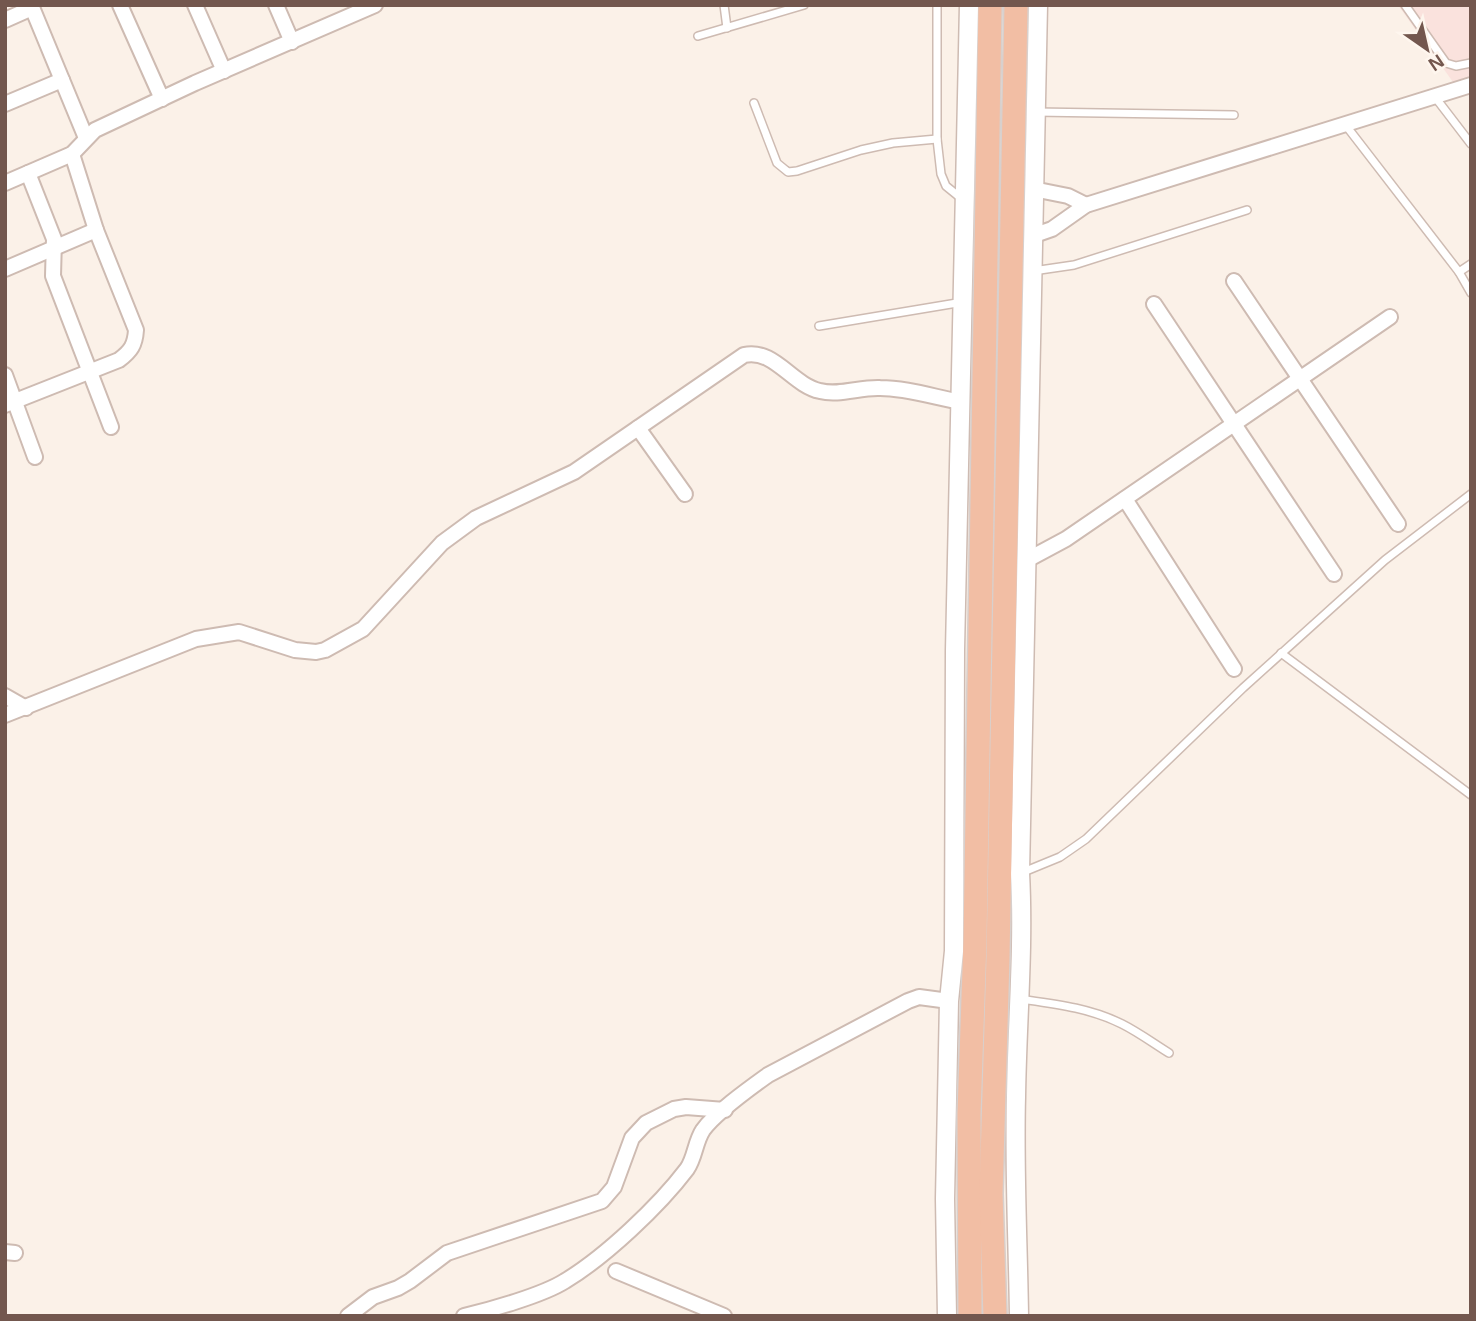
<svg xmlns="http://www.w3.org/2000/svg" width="1476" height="1321" viewBox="0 0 1476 1321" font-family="Helvetica,sans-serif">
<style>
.commercial{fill:#fae2dd}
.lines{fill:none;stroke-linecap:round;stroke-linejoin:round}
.service-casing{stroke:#cebbb2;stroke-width:10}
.minor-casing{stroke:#cebbb2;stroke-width:18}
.tertiary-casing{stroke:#cebbb2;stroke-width:21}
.trunk-casing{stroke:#d8d0cd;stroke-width:26}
.service{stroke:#fff;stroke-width:7}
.minor{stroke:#fff;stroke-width:14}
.tertiary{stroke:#fff;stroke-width:18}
.trunk{stroke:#f2bea4;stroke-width:23}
</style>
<rect width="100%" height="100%" fill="#fbf1e8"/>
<polygon class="commercial" points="1398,5 1471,5 1471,77 1453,82"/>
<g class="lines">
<defs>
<g id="service">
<polyline points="724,5 727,28"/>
<polyline points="937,5 937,139 941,174 946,186 962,199"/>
<polyline points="1405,5 1446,63 1456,66 1471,63"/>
<polyline points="698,36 804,5"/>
<polyline points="1435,97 1471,144"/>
<polyline points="754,103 777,163 788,172 797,171 861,150 893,143 937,139"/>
<polyline points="1035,112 1234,115"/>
<polyline points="1344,123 1459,272 1471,293"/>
<polyline points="1033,271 1074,265 1247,210"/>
<polyline points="1459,272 1471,264"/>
<polyline points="819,326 963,302"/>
<polyline points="1281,653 1471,795"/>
<polyline points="1021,873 1060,857 1086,839 1243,688 1385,560 1471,494"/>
<path d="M1020,999C1055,1004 1090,1008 1122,1024C1138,1032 1153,1043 1169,1053"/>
</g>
<g id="minor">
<polyline points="31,5 86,138"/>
<polyline points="120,5 162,99"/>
<polyline points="195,5 224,71"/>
<polyline points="276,5 292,42"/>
<polyline points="5,20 32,8"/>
<polyline points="5,104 62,80"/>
<polyline points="28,173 54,239 53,276 111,427"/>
<polyline points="5,183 72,154 95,130 195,83 375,5"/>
<polyline points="1033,189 1068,196 1086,205"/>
<polyline points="1032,236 1052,229 1086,205 1471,85"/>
<polyline points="5,269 96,230"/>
<polyline points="1234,281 1398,524"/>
<polyline points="1154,304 1334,574"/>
<polyline points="5,375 35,457"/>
<path d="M5,405L119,360C131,351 135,345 136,330L96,230L72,154"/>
<polyline points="638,428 685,494"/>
<polyline points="1125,499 1234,669"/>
<polyline points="1025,561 1066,539 1390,317"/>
<polyline points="5,696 26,708"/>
<path d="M5,715L196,639L239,632L295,650L316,652L325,650L363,629L442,543L476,518L574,472L744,355C774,348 792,385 820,391C839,396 860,387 880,388C906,388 934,397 961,402"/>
<polyline points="5,1252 15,1253"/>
<polyline points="616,1271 724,1316"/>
<polyline points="348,1316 373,1297 398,1288 410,1281 447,1253 602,1201 614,1187 632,1138 646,1123 674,1109 686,1107 725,1110"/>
<path d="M464,1316C490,1310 543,1295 565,1281C605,1257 659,1206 687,1169C695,1158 695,1142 703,1130C716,1112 750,1088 768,1075L908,1001L919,997L949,1001"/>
</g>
<g id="tertiary">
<polyline points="947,1316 945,1199 949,1001 954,951 955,650 969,5"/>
<path d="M1019,1316C1018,1243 1014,1170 1016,1097C1017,1022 1024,948 1020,873L1038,5"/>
</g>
<g id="trunk">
<polyline points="970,1316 969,1114 975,941 990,5"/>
<polyline points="995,1316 991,1194 998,957 1016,5"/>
</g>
</defs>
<use href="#service" class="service-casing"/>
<use href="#minor" class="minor-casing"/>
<use href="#tertiary" class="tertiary-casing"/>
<use href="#trunk" class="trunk-casing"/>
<use href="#service" class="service"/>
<use href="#minor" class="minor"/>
<use href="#tertiary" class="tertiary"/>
<use href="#trunk" class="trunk"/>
</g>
<rect width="1476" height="1321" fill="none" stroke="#73574e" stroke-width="14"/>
<g transform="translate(1427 49) rotate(146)" stroke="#fef6ee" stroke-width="5" paint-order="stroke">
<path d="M0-5L12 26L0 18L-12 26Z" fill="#73574e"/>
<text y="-10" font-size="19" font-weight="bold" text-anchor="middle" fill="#73574e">N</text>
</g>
</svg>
